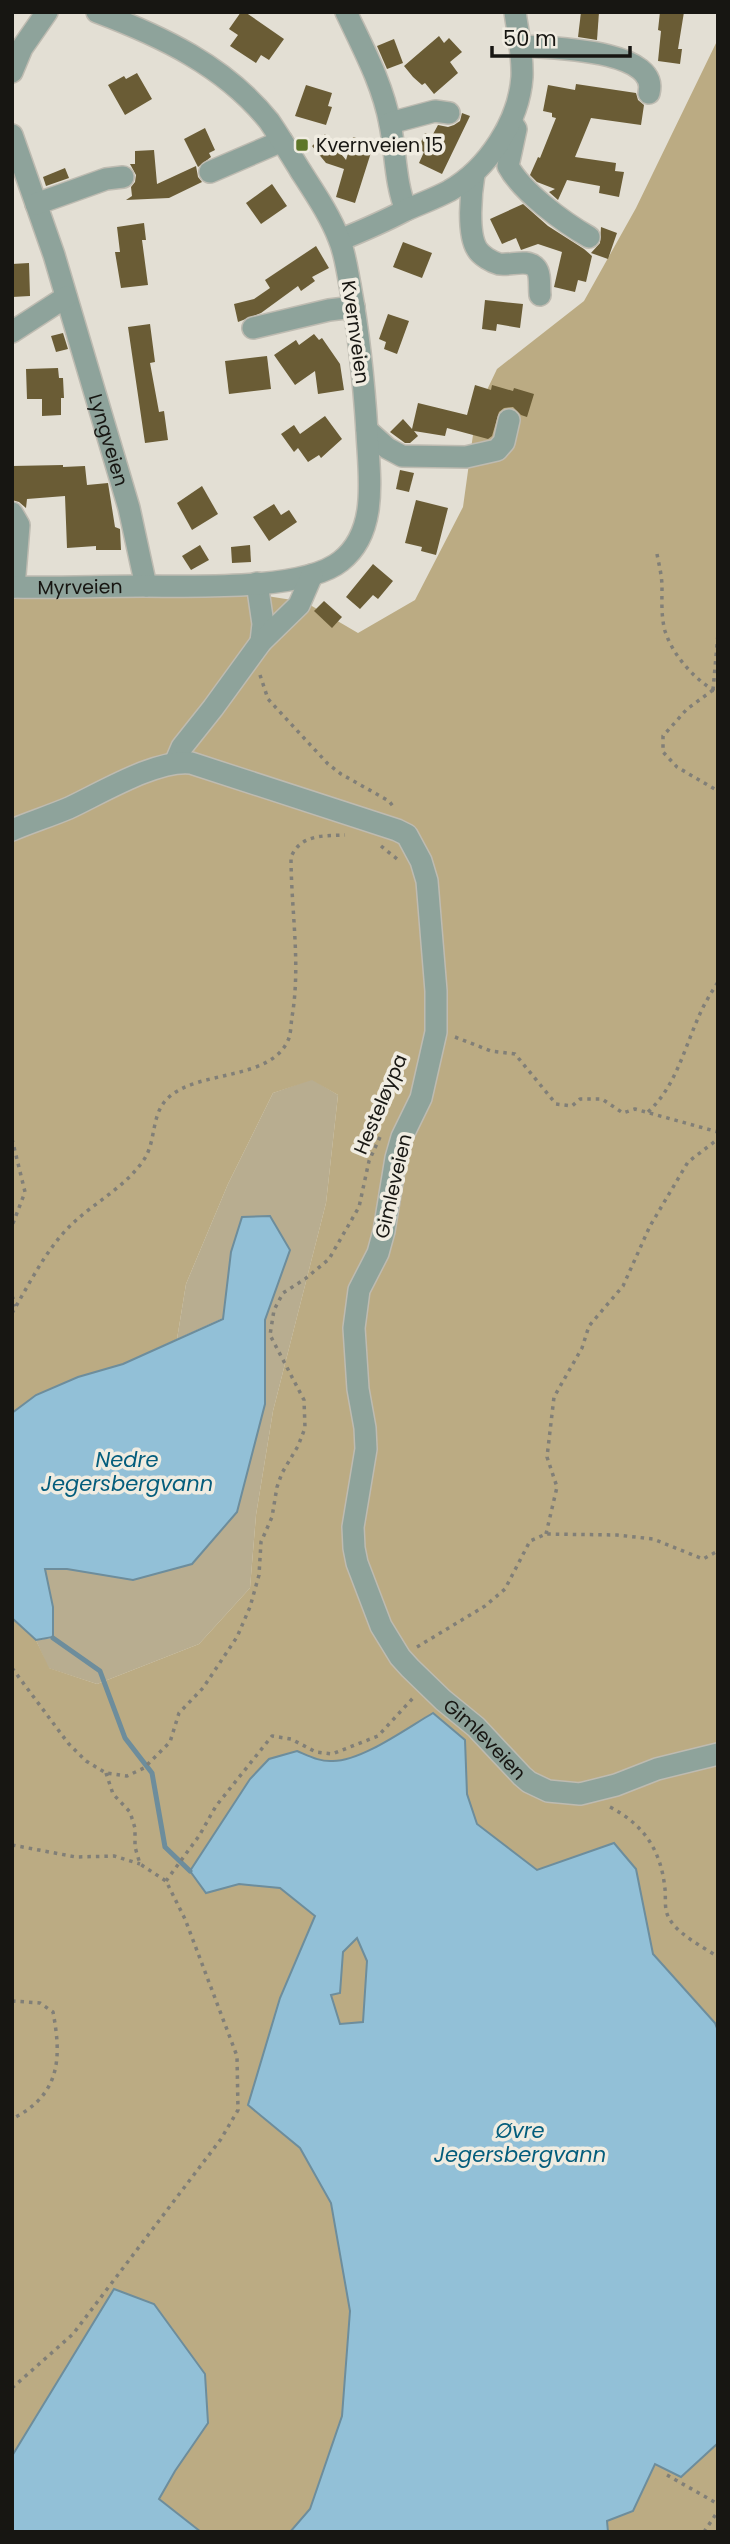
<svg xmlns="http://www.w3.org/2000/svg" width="730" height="2544" viewBox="0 0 730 2544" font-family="Poppins,sans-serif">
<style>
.green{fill:#b8ad90}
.forest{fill:#bbab83}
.water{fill:#92c0d7;stroke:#6d8d9c;stroke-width:2;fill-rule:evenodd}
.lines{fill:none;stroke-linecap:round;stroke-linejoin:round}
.stream{stroke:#6d8d9c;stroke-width:5}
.building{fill:#6a5c35}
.minor-casing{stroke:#bebbb1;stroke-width:24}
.path{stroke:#817f77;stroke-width:3.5;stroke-dasharray:3.5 5;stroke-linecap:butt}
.minor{stroke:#8ea39b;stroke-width:21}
.poi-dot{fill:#5e7628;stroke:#f0ece1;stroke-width:2.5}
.labels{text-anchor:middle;stroke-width:7;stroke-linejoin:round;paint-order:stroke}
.poi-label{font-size:19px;fill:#171612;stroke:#f0ece1;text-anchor:start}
.street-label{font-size:19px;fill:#171612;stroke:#f0ece1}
.water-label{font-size:21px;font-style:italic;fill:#045d7c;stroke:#f0ece1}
</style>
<rect width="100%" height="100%" fill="#e3dfd4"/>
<polygon class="green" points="312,1079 338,1095 326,1203 273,1411 256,1515 250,1588 199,1644 97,1684 48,1668 36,1640 53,1638 53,1607 45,1569 67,1569 265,1404 265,1320 290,1250 231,1252 223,1318 177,1339 186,1284 228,1184 273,1093"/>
<g class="forest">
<path d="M718,39V2031L715,2023L653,1954L636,1869L615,1844L537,1870L477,1824L467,1794L465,1741L433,1713C408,1728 362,1761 333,1761C320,1762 309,1756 297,1751L269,1759L250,1780L190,1871L206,1893L239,1884L280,1888L315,1916L280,1998L248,2105L300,2148L331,2203L350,2311L342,2416L310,2510L290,2532H201L159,2499L175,2471L115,2289L12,2456V1618L36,1640L49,1668L97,1684L199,1644L250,1588L256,1515L273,1411L326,1203L338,1095L312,1080L273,1093L228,1184L186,1284L177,1339L123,1364L78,1377L36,1395L12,1413V585L203,586L305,602L358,633L415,600L463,507L476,413L497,369L584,301L636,208Z"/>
<polygon points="357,1937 367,1961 363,2022 340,2024 331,1995 340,1993 343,1952"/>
<polygon points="718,2443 718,2532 608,2532 607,2521 633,2511 655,2464 681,2476"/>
</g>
<g class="water">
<polygon points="270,1216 290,1250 265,1320 265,1404 237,1512 192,1564 133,1580 67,1569 45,1569 53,1607 53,1637 36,1640 12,1618 12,1413 36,1395 78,1377 123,1364 223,1319 231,1252 242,1217"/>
<path d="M433,1713L465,1740L467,1794L477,1824L537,1870L614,1843L636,1869L653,1954L715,2023L718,2031V2443L681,2477L655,2464L633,2511L607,2521L608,2532H290L310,2509L342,2416L350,2311L331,2203L300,2148L248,2105L280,1998L315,1916L280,1888L239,1884L206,1893L190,1871L250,1779L269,1759L297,1751C309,1756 320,1762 333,1761C362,1761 407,1728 433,1713ZM357,1938L367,1961L363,2022L340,2024L331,1995L340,1993L343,1952Z"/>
<polygon points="114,2289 154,2304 205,2374 208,2423 175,2471 159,2499 201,2532 12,2532 12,2456"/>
</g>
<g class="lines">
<polyline class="stream" points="53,1638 100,1671 125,1738 152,1773 165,1847 190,1871"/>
</g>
<g class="building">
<polygon points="241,12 245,12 284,39 269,60 261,55 256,63 230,46 238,35 229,29"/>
<polygon points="581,12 599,12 597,40 578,37"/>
<polygon points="660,12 684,12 678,49 682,49 680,64 658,61 661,31 658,30"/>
<polygon points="439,36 444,43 449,38 462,52 450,62 458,73 434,94 425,83 422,85 413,77 404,66"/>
<polygon points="394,39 403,63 387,69 377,46"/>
<polygon points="137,73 152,99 125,115 108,85 124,76 126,79"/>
<polygon points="576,84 636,93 638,100 644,105 641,125 591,118 575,157 616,163 615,171 624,172 619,197 599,193 600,186 567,180 558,200 549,192 555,189 537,182 530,175 538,157 540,158 556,118 552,117 552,113 543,111 548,85 575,90"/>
<polygon points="306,85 332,93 328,106 332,107 326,125 295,116"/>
<polygon points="462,113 470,116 442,174 419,163 424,152 418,149 425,133 432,136 438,125 448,127 454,125 460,121"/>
<polygon points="205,128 215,150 209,153 211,157 198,167 184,139"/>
<polygon points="325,134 346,160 353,137 374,143 355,203 336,197 344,169 326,163 312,146"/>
<polygon points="154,150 157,184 196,166 198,177 202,182 169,198 126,200 132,196 131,187 135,182 136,175 130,164 135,164 135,151"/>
<polygon points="65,168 69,178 46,186 43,177"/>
<polygon points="272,184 287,206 261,224 246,203"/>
<polygon points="523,204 548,226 584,249 592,256 586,282 578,280 575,292 554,287 562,252 538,244 521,250 516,238 502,244 490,219"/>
<polygon points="144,223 146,240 142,240 148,285 121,288 115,252 120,252 117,227"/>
<polygon points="601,227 617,233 608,259 591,253 600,243"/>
<polygon points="403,242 432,253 422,278 393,267"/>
<polygon points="316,246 329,268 312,277 315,281 301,291 298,286 261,313 238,322 234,304 254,299 270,288 265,280"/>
<polygon points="29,263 30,296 12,297 12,264"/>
<polygon points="485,300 523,304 520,328 497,324 496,331 482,329"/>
<polygon points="388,314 409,321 397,354 384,349 386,342 379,339"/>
<polygon points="150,324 155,362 150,363 159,412 164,411 168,440 145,443 128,327"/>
<polygon points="63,333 68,349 56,352 51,336"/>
<polygon points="314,334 319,340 322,338 340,364 344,390 318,394 315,371 295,385 274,355 296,340 299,345"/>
<polygon points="267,356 271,389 229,394 225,361"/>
<polygon points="58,368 59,378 63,378 64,398 61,398 61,415 42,416 42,399 27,399 26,369"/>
<polygon points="475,385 491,390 492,385 513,391 514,388 534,394 527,417 521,415 513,407 504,408 499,412 492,436 488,439 447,428 445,436 414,431 418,436 410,443 405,443 390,432 403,419 412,429 418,403 467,415"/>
<polygon points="325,416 342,439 321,458 319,455 308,462 298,448 294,452 281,434 294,425 300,434"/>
<polygon points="63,465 63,467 85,466 87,485 108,483 115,527 120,529 121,550 96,550 96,546 67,548 65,496 27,499 26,508 19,502 12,500 12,466"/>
<polygon points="400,470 414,473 409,492 396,489"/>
<polygon points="202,486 218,514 192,530 177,503"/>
<polygon points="416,500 448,508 436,555 421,551 422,547 405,543"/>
<polygon points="274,504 281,515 289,510 297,522 269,541 253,517"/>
<polygon points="200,545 209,560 191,570 182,556"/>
<polygon points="250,545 251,562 232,563 231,547"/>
<polygon points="373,564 393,581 378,599 373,595 360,609 346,597"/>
<polygon points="324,601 342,617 332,628 314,611"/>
</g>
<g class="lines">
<defs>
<g id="minor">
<path d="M346,12C363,48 383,85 390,124C396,153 395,183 406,210"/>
<path d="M521,46C549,48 660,49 649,93"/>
<polyline points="12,72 22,48 47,12"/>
<polyline points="390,123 435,111 449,113"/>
<path d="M512,123L516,129L508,166C522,192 563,222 589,237"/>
<path id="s1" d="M12,135L54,255L129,508L146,586"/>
<polyline points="210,172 282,141"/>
<path d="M474,174C471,192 467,233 477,249C481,256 492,262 499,264C510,266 528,258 536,268C541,274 539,287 540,295"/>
<polyline points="36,204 106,179 123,177"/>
<path d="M340,240C362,231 383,222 404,211C419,204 434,199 449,191C488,169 519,121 522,77C523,55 518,34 515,12"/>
<polyline points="253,328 329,310 354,307"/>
<polyline points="12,332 66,297"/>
<polyline points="367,430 387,448 402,456 466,457 497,450 504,442 509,420"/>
<polyline points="12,513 19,525 14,587"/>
<polyline points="257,583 263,624 261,642"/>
<path id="s2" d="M12,587C56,588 100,586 144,586C192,586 304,591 341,561C379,531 369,475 367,432C364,383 359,334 350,285C347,270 345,253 339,239C330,215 314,192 300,170C290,154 280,137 269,121C225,66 161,36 97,12"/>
<polyline points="176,761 182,747 213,708 261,642 299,605 312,575"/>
<path id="s3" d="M12,830C31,822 50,816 69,808C101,793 157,759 191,763L397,830L407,835L421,861L427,881L436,991V1032L421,1098L402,1137L396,1158L384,1231L378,1253L359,1290L354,1328L358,1389L365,1428L366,1449L353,1527L354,1548L357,1563L381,1626L400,1657L410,1668L443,1700L476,1727L522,1776L529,1782L548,1791L580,1794L616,1785L657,1769L718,1754"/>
</g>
</defs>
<use href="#minor" class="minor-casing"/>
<g class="path">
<path d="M657,554C659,565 662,576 662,587C662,601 661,616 665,631C673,656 695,680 718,693"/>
<polyline points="260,675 268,699 328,764 341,774 389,801 395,809"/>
<polyline points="713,690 687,709 663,736 663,752 677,767 718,791"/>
<polyline points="713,690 718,634"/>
<polyline points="381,846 397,859"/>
<polyline points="455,1037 491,1051 515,1054 556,1104 572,1106 580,1099 602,1099 623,1113 635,1109 718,1132"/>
<path d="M648,1112C676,1086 684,1049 699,1016C704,1004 711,993 718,982"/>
<polyline points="12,1139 25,1192 12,1226"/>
<polyline points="12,1296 16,1306"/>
<path d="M12,1313C30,1283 46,1249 72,1224C94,1203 125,1187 143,1161C157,1142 150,1115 168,1098C198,1069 272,1082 289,1038C291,1032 291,1023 292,1017C301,964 291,910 291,857C301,834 323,836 345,835"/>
<polyline points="546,1534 557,1487 547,1457 554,1397 582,1348 589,1326 623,1286 650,1226 688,1162 718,1139"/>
<polyline points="417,1647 485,1606 505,1589 530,1541 546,1534 617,1535 653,1539 703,1559 718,1551"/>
<polyline points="12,1668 68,1743 86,1761 106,1773 127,1776 144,1768 170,1742 179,1713 203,1688 237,1637 250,1607 259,1575 261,1542 272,1517 277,1487 282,1473 298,1446 305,1428 304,1400 270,1335 274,1310 283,1293 305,1279 329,1259 359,1207 369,1161 380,1137"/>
<path d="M610,1807C644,1825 661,1850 665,1889C666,1897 664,1908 668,1916C676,1934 702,1946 718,1957"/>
<polyline points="12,1845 76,1857 114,1856 140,1864"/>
<polyline points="166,1881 199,1836 216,1806 272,1736 291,1739 316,1752 332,1754 378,1736 413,1698"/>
<path d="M12,2001L40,2003L53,2012C62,2059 60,2095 12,2119"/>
<polyline points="12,2388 73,2334 221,2139 238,2110 237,2056 185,1919 166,1881 140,1864 135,1847 135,1828 130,1812 113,1794 106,1773"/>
<polyline points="667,2475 718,2504"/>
<polyline points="704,2532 718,2511"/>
</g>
<use href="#minor" class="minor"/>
</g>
<rect class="poi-dot" x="295" y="138" width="14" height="14" rx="3.5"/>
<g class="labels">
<g class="poi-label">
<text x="316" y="152">Kvernveien 15</text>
</g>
<g class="street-label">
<text transform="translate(356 332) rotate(82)" y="7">Kvernveien</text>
<text dy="7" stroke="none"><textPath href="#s1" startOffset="320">Lyngveien</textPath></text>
<text dy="7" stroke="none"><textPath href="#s2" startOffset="68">Myrveien</textPath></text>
<text transform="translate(380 1104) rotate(-67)" y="7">Hesteløypa</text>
<text transform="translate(393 1186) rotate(-77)" y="7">Gimleveien</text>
<text dy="7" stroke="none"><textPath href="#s3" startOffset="1391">Gimleveien</textPath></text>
</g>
<g class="water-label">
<text x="127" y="1467">Nedre<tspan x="127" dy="24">Jegersbergvann</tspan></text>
<text x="520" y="2138">Øvre<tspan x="520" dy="24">Jegersbergvann</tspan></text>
</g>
</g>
<rect width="730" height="2544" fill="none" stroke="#171612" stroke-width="28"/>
<path d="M492 46v10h138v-10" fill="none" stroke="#171612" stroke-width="3.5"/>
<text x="503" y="46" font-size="21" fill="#171612" stroke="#f0ece1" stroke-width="5" paint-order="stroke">50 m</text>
</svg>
